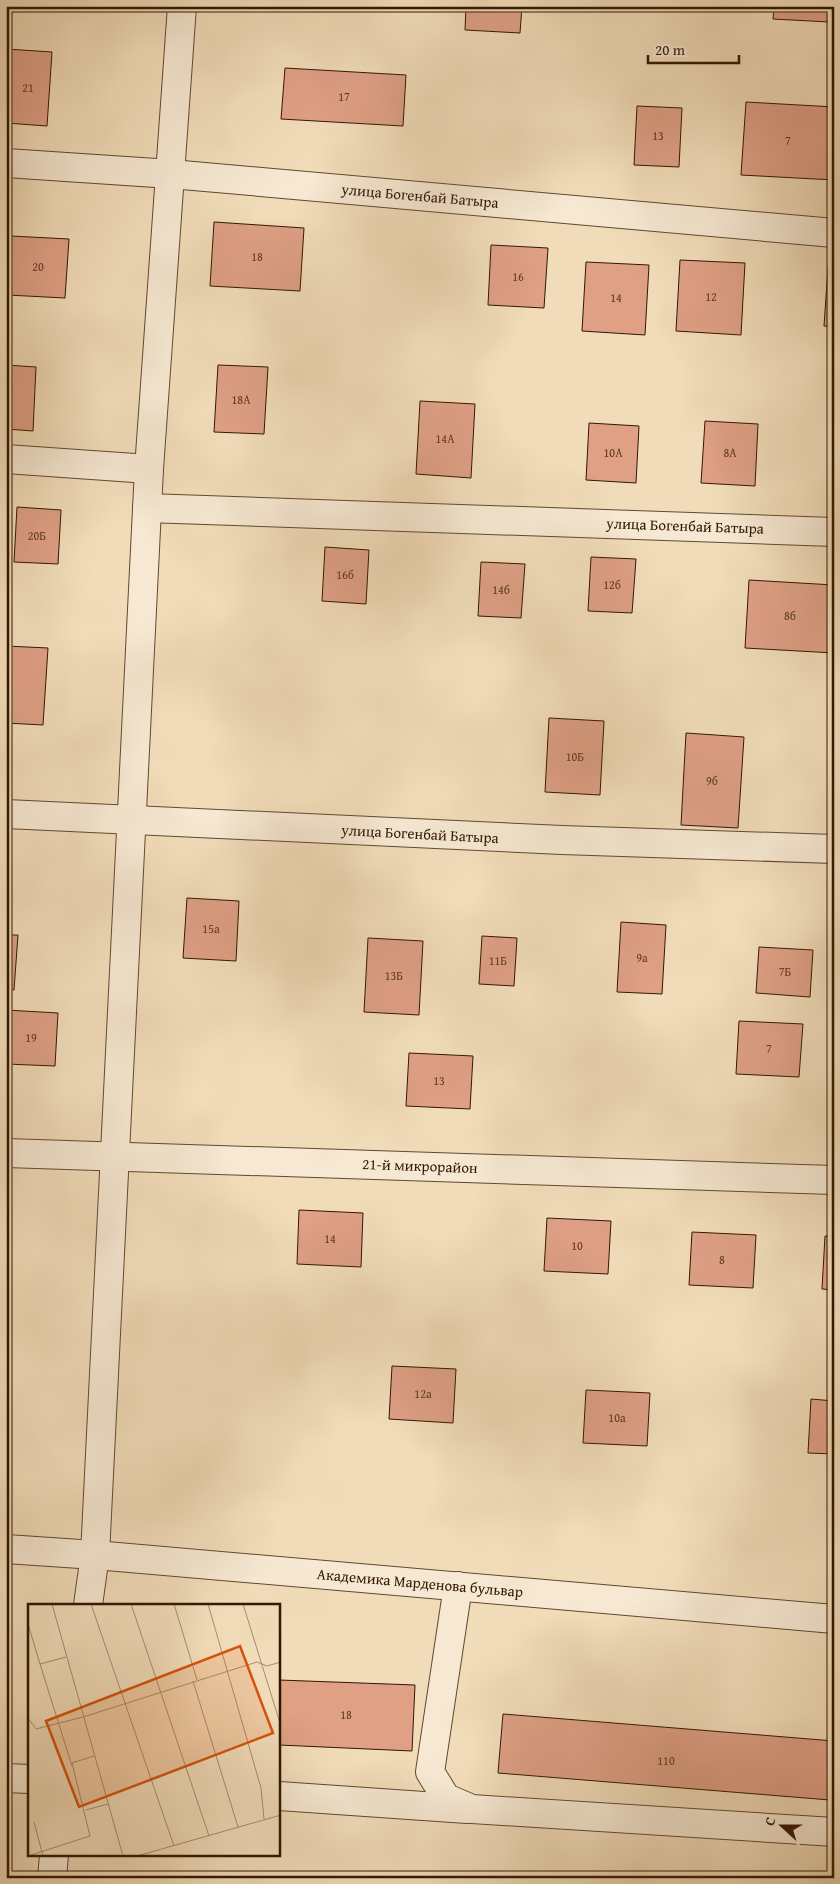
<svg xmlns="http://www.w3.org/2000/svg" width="840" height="1884" viewBox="0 0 840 1884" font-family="'Gentium Book Plus',serif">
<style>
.building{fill:#dfa086;stroke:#331702}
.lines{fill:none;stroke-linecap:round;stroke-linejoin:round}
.street-casing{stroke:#624830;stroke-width:30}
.street{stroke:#f6e8d2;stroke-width:28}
.labels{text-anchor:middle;stroke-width:4;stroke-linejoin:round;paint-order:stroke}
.number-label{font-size:12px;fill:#5e3923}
.street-label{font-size:15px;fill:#331702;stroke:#f6e8d2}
.inset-road{fill:none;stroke:#a58d70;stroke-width:1}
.view{fill:#d6520b;fill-opacity:0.15;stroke:#d6520b;stroke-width:2.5}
.inset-edge{fill:none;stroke:#331702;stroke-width:2.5}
</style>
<rect width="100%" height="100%" fill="#f1dcb9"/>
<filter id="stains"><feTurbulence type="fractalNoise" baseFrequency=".004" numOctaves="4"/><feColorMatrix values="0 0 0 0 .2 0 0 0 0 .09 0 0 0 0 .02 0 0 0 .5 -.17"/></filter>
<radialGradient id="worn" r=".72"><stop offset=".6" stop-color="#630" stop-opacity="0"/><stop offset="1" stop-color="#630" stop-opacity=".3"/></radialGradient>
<g class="building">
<polygon points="466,6 522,6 520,33 465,30"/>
<polygon points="774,6 830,6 829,22 773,19"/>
<polygon points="6,49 52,52 47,126 6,123"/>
<polygon points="285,68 406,75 403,126 281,119"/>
<polygon points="746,102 834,107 834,180 741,175"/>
<polygon points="637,106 682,108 679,167 634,165"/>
<polygon points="214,222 304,228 300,291 210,286"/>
<polygon points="11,236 69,239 65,298 7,295"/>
<polygon points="491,245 548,248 544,308 488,305"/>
<polygon points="680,260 745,263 741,335 676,331"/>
<polygon points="586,262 649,265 645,335 582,331"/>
<polygon points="828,267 834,267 834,327 824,326"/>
<polygon points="6,365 36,367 33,431 6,429"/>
<polygon points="218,365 268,367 264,434 214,432"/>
<polygon points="420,401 475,404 471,478 416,474"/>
<polygon points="705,421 758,424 755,486 701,483"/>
<polygon points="589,423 639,426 636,483 586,480"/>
<polygon points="17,507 61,510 58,564 14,562"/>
<polygon points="325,547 369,550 366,604 322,601"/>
<polygon points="591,557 636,559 632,613 588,611"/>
<polygon points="481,562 525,564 521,618 478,616"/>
<polygon points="749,580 834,585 834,653 745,648"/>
<polygon points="6,646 48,648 43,725 6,723"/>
<polygon points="549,718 604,721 600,795 545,792"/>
<polygon points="686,733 744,737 738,828 681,825"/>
<polygon points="187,898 239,901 236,961 183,958"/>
<polygon points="621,922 666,925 662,994 617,992"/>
<polygon points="6,935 18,935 14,990 6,989"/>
<polygon points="482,936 517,938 514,986 479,984"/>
<polygon points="368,938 423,941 419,1015 364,1012"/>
<polygon points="759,947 813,950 810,997 756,993"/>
<polygon points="6,1010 58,1013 55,1066 6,1064"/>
<polygon points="739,1021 803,1024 799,1077 736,1074"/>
<polygon points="409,1053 473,1056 470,1109 406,1106"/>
<polygon points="299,1210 363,1213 361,1267 297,1264"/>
<polygon points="547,1218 611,1221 608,1274 544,1271"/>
<polygon points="692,1232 756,1235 753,1288 689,1285"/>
<polygon points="825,1236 834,1236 834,1290 822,1289"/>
<polygon points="392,1366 456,1369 453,1423 389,1419"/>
<polygon points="586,1390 650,1393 647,1446 583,1443"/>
<polygon points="811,1399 834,1401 834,1454 808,1453"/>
<polygon points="279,1680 415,1685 412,1751 279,1745"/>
<polygon points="503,1714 834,1741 830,1800 498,1773"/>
</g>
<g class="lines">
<defs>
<g id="street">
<polyline points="6,163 171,174 834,233"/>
<polyline points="6,459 149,469"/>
<polyline points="147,508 834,532"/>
<polyline points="6,814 562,840 834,849"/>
<polyline points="6,1153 834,1180"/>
<polyline points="6,1549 95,1555 834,1619"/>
<polyline points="458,1586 430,1772 446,1798 472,1809 834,1832"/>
<polyline points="88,1605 95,1555 149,469 182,6"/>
<polyline points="6,1778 29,1779"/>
<polyline points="279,1796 467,1809"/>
<polyline points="52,1878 54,1855"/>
</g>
</defs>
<use href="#street" class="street-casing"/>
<use href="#street" class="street"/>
</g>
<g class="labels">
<g class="number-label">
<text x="28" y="92">21</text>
<text x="344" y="101">17</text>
<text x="658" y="140">13</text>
<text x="788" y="145">7</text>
<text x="257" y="261">18</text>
<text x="38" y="271">20</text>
<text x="518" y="281">16</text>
<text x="711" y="301">12</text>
<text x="616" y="302">14</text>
<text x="241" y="404">18А</text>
<text x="445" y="443">14А</text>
<text x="613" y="457">10А</text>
<text x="730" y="457">8А</text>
<text x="37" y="540">20Б</text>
<text x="345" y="579">16б</text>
<text x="612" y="589">12б</text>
<text x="501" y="594">14б</text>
<text x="790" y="620">8б</text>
<text x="575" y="761">10Б</text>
<text x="712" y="785">9б</text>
<text x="211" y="933">15а</text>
<text x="642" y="962">9а</text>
<text x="498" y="965">11Б</text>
<text x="785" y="976">7Б</text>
<text x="394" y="980">13Б</text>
<text x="31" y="1042">19</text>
<text x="769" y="1053">7</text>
<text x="439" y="1085">13</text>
<text x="330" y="1243">14</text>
<text x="577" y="1250">10</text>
<text x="722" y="1264">8</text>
<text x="423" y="1398">12а</text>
<text x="617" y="1422">10а</text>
<text x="346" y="1719">18</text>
<text x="666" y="1765">110</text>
</g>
<g class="street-label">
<text transform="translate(420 196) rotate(5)" y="5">улица Богенбай Батыра</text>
<text transform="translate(685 526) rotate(2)" y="5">улица Богенбай Батыра</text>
<text transform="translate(420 834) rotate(3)" y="5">улица Богенбай Батыра</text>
<text transform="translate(420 1166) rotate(2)" y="5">21-й микрорайон</text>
<text transform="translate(420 1583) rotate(5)" y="5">Академика Марденова бульвар</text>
</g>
</g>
<g transform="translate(28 1604)">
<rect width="252" height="252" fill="#f1dcb9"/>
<path class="inset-road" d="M24,0L95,252M63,0L146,242M103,0L181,232M146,0L169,76M180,0L233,184L236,215M215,0L252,119M0,20L12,60L38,53M12,60L44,162M165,77L210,223M0,114L8,125L55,113L229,58L239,62L253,58M58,206L80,200M6,218L15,252M0,252L62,232L44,159L66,152M109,252L253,211"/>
<path class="view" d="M212,42L245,129L51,203L18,117Z"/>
<rect width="252" height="252" class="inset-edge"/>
</g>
<rect width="840" height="1884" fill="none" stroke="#f1dcb9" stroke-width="25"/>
<rect x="8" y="8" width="825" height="1869" fill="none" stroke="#331702" stroke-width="2.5"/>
<rect x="12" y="12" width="815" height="1859" fill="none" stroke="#331702"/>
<g transform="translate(782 1826) rotate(291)" stroke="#f6e8d2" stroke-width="4" paint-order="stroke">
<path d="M0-4L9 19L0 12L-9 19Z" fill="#331702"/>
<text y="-8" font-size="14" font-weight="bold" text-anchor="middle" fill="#331702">С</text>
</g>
<path d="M648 55v8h91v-8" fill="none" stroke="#331702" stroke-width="2.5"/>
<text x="655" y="55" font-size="15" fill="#331702" stroke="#f6e8d2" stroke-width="4" paint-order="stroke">20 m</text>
<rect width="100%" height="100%" filter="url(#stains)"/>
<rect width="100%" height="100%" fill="url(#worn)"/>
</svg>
